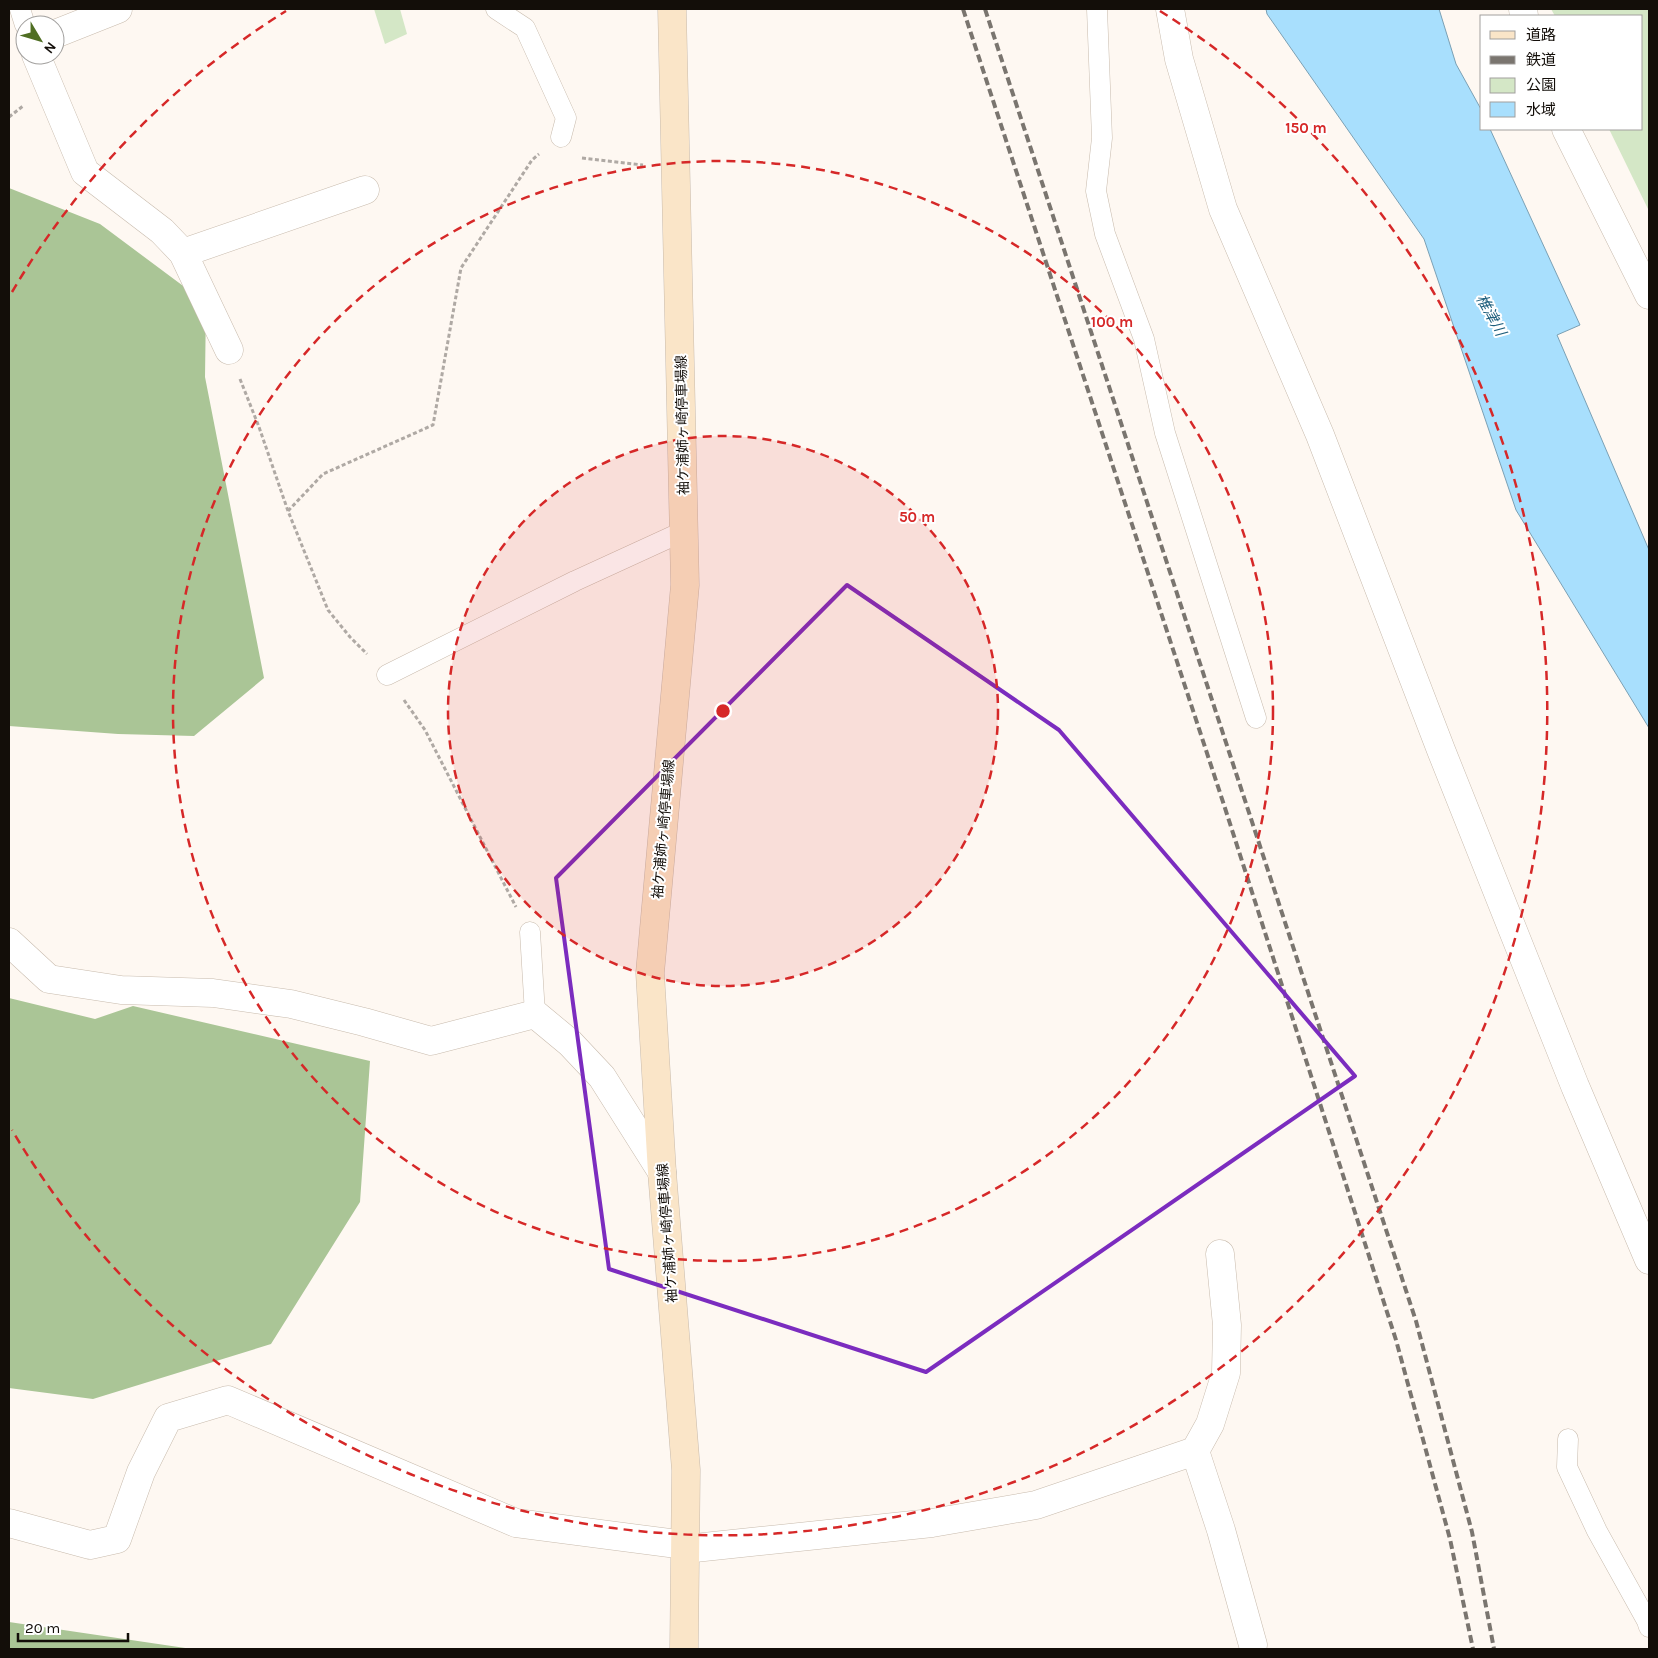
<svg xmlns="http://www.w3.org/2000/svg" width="1658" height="1658" viewBox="0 0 1658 1658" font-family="Karla,'Noto Sans JP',sans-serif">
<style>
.green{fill:#d4e7c6}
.forest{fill:#aac596}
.water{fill:#a8dffd;stroke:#7ba0b4}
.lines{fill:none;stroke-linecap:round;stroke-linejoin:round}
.service-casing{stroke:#c8bbad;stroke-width:21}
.minor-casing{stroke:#c8bbad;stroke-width:29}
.tertiary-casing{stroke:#c8bbad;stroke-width:29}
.secondary-casing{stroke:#c8bbad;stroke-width:29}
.path{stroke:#afa9a4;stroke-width:3;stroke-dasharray:4 2.5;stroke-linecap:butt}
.service{stroke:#fff;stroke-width:20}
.minor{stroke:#fff;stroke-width:28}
.tertiary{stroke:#fff;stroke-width:28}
.secondary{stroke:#fae5c8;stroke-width:28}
.rail{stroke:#7a756f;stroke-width:4;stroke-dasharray:8 4;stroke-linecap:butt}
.marked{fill:none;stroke:#7b2cbf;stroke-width:4;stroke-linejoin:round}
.ring{fill:none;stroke:#d62828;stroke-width:2.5;stroke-dasharray:9 6}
.labels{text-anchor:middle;stroke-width:4;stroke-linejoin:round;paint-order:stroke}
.street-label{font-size:14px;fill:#130e09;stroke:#fff}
.water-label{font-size:15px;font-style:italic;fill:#1e5f7d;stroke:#fff}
.centre{fill:#d62828;stroke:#fff;stroke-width:2.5}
.ring-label{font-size:15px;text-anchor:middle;font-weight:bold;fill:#d62828;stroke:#fff;stroke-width:4;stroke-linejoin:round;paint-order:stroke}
</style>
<rect width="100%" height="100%" fill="#fef8f2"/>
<g class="green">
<polygon points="374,9 400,9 407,34 385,44"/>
<polygon points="1551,9 1649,9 1649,211 1609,129 1642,129 1642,16 1555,16"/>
</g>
<g class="forest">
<polygon points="9,188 100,224 206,303 205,377 264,678 194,736 118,734 9,726"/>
<polygon points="9,998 95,1019 133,1006 370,1061 360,1202 271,1344 93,1399 9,1388"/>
<polygon points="9,1622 192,1649 9,1649"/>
</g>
<polygon class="water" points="1266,9 1439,9 1456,64 1482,111 1482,129 1490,129 1580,325 1557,335 1649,550 1649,728 1516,510 1424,239 1267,14"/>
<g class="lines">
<defs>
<g id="service">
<polyline points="20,9 25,25"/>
<polyline points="496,9 525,28 566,118 561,137"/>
<polyline points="1097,9 1102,138 1096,191 1105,234 1144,339 1165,433 1256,718"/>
<polyline points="387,675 575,581 684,531"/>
<polyline points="530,932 535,1014"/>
<polyline points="1568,1439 1567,1467 1597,1531 1647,1621 1649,1627"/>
</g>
<g id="minor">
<polyline points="1170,9 1179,59 1223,209 1320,435 1441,750 1575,1086 1649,1260"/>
<polyline points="55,34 118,9"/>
<polyline points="36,55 85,172 162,231 183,253 229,350"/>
<polyline points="183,253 365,190"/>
<polyline points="9,942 49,979 121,990 213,993 291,1004 364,1022 431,1041 535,1014 570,1043 602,1077 662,1172"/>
<polyline points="1195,1451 1221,1530 1253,1645"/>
<polyline points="9,1523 90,1545 117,1539 141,1472 168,1418 228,1400 516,1523 685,1545"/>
<polyline points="685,1549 932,1523 1036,1505 1195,1451 1210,1424 1226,1373 1227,1325 1220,1254"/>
</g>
<g id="tertiary">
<polyline points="1523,9 1524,16"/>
<polyline points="1566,129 1649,295"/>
</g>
<polyline id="secondary" points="672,9 685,585 650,973 662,1172 686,1470 684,1649"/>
</defs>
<use href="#service" class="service-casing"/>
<use href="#minor" class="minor-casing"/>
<use href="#tertiary" class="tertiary-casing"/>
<use href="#secondary" class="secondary-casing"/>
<g class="path">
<polyline points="9,117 23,106"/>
<polyline points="582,158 643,165"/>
<polyline points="240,379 259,427 288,511 328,610 350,637 367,654"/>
<polyline points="288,511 323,474 433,425 461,268 532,160 539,154"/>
<polyline points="404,700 425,730 516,907"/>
</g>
<use href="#service" class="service"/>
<use href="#minor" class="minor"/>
<use href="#tertiary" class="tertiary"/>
<use href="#secondary" class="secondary"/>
<g class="rail">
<polyline points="963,9 1224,805 1396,1340 1450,1539 1473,1649"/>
<polyline points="985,9 1416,1321 1472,1532 1494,1649"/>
</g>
</g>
<path class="marked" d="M847,585L1059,730L1355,1076L926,1372L609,1269L556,878Z"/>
<circle cx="723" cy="711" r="275" fill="#d62828" fill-opacity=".12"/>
<g class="ring">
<circle cx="723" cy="711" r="275"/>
<circle cx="723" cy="711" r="550"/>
<path d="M12 292A825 825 0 0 1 286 11M1160 11A825 825 0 1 1 12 1130"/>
</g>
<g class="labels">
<g class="street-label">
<text transform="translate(682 425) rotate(-91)" y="5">袖ケ浦姉ヶ崎停車場線</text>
<text transform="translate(663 829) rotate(-85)" y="5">袖ケ浦姉ヶ崎停車場線</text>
<text transform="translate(667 1233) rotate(-94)" y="5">袖ケ浦姉ヶ崎停車場線</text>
</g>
<g class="water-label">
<text transform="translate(1491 315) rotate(61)" y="5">椎津川</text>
</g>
</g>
<circle cx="723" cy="711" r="8" class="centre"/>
<g class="ring-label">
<text x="1306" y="133">150 m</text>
<text x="1112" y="327">100 m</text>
<text x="917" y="522">50 m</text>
</g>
<rect width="1658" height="1658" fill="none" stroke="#130e09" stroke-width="20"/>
<rect x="1480" y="15" width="162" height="115" fill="#ffffff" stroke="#a19f9d"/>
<rect x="1490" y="31" width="25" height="8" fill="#fae5c8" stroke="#a19f9d"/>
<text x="1526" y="40" font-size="15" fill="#130e09">道路</text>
<rect x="1490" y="56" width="25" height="8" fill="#7a756f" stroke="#a19f9d"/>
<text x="1526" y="65" font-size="15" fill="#130e09">鉄道</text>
<rect x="1490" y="78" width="25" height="15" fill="#d4e7c6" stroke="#a19f9d"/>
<text x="1526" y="90" font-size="15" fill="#130e09">公園</text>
<rect x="1490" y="102" width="25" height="15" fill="#a8dffd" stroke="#a19f9d"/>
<text x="1526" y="115" font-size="15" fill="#130e09">水域</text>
<g transform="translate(40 40) rotate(128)"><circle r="24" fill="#ffffff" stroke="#a19f9d"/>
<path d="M0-4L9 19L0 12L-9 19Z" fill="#4f6e23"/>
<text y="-8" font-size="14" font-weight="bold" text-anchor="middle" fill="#130e09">N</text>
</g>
<path d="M18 1633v8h110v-8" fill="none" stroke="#130e09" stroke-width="2.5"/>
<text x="25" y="1633" font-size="15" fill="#130e09" stroke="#ffffff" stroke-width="4" paint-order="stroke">20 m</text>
</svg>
